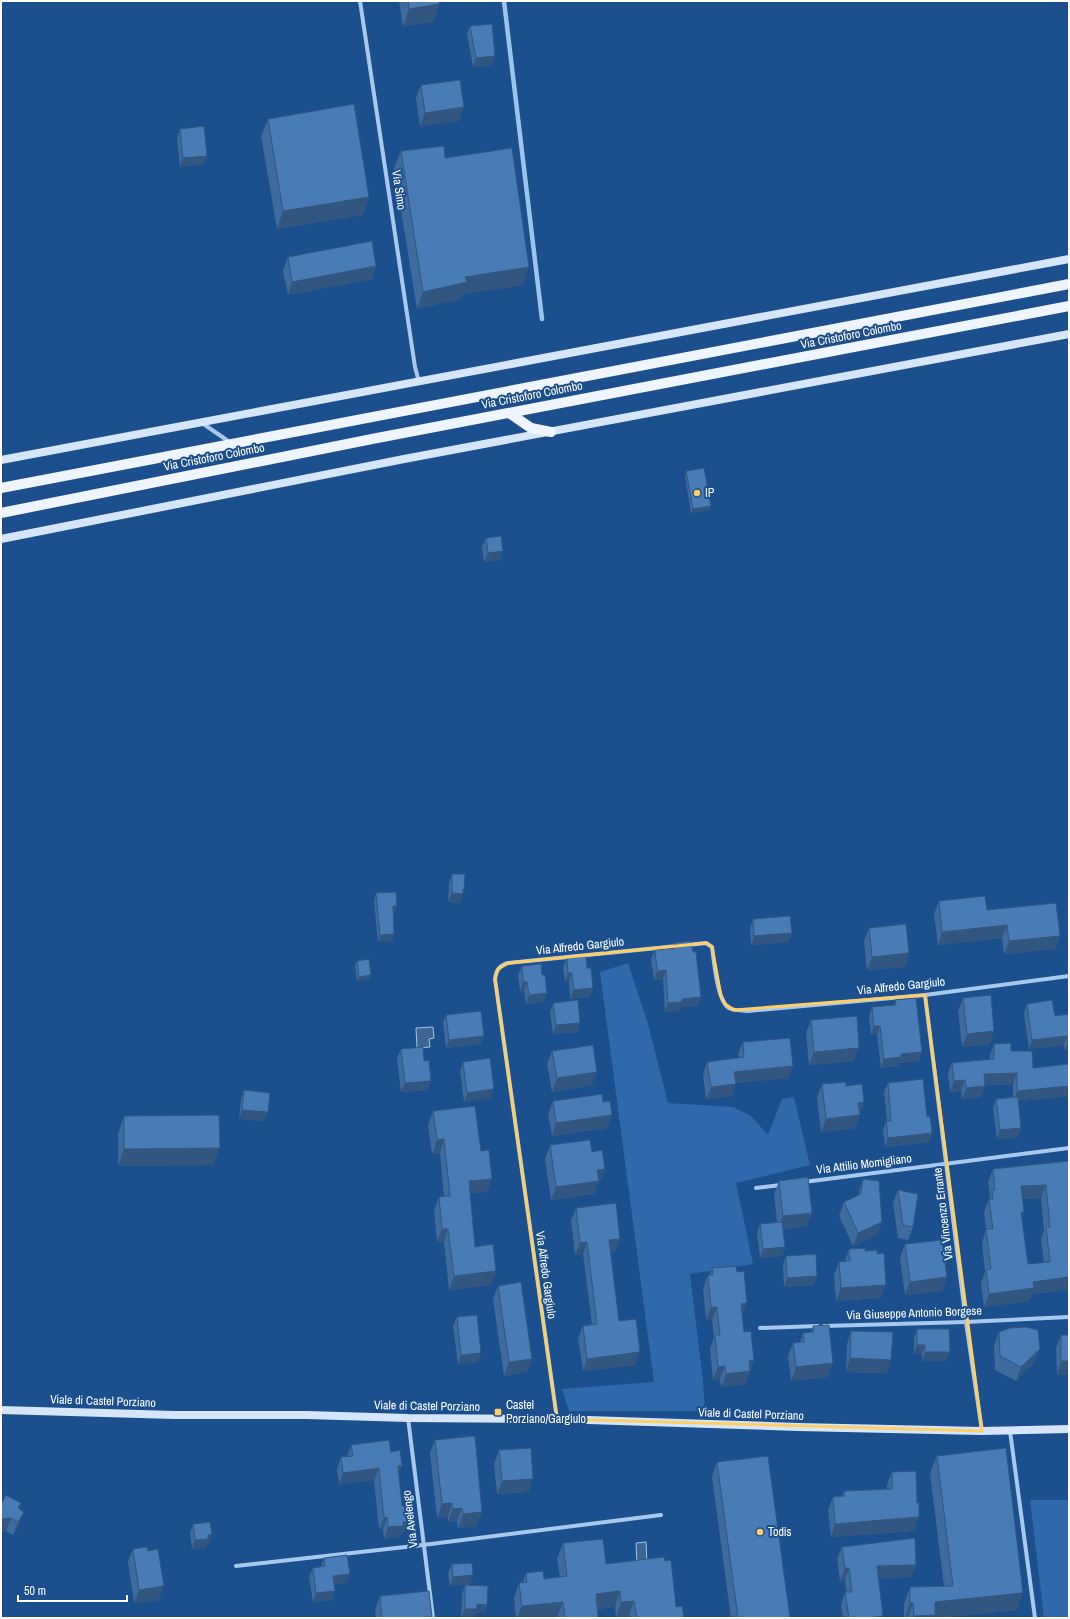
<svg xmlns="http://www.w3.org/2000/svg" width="1070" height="1619" viewBox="0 0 1070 1619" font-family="'Archivo Narrow',sans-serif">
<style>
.green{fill:#2f69ab}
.water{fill:#406591;stroke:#9cc4ef}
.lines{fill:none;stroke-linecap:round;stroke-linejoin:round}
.stream{stroke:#9cc4ef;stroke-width:4.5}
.street{stroke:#a8c9ed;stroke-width:4}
.secondary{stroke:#d5e5fa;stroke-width:8}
.primary{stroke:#eff5ff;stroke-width:10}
.wall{fill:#3f6a9d;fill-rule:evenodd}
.shaded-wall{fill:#335680}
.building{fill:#497bb7;stroke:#335680;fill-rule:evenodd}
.marked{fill:none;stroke:#fecf66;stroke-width:3;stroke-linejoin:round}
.poi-dot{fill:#fecf66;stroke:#1c4f8d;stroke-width:1.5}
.labels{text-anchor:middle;stroke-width:4;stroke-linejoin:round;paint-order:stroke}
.street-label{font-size:12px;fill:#fff;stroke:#1c4f8d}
.poi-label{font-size:12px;fill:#fff;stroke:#1c4f8d;text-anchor:start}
</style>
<rect width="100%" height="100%" fill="#1c4f8d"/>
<g class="green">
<polygon points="628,963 648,1024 668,1103 733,1107 751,1116 768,1135 782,1099 794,1097 810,1165 736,1183 753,1264 690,1274 703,1381 705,1411 569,1411 562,1389 654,1382 600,972"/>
<polygon points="1030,1500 1069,1500 1069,1618 1044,1618"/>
</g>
<g class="water">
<polygon points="433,1027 434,1038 429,1039 430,1047 417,1048 416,1028"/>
<polygon points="646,1542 647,1563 637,1564 636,1543"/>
</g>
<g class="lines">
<polyline class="stream" points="504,1 542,319"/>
<g class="street">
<polyline points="360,1 415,367 419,382"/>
<polyline points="202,423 231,443"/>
<path d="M688,945L706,943L712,947C714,961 717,1001 729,1008C734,1011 742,1010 748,1011L925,995L1069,976"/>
<polyline points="925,995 966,1322 982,1431"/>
<polyline points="804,1182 1069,1148"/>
<polyline points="756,1188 781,1185"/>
<polyline points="824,1326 966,1322 1069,1317"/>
<polyline points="760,1328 818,1326"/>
<polyline points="408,1418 433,1618"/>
<path d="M557,1419L495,979C496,970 499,966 508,963L677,946"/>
<polyline points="1010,1431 1035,1618"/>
<polyline points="236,1566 423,1545 661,1515"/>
</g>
<g class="secondary">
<polyline points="1,460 1069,259"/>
<polyline points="1,539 404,459 1069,334"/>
<polyline points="1,1410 174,1415 307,1415 408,1418 557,1419 798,1427 982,1431 1069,1429"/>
</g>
<g class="primary">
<polyline points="509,413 531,428 551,432"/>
<polyline points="1,488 1069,284"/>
<polyline points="1,513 372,439 1069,306"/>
</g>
</g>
<g class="wall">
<polygon points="399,1 439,1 439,4 433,22 403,26"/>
<polygon points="470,26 492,65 473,67 467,34"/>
<polygon points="421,85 459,121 420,126 416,98"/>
<polygon points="268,119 363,215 277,229 261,136"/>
<polygon points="180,129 204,164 180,167 177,138"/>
<polygon points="401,151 445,158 523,285 462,294 460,299 417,309 394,168"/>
<polygon points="288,257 376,266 372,279 288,295 283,271"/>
<polygon points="686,471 709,510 691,513 685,476"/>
<polygon points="486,538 503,551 500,560 484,562 482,547"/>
<polygon points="452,874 464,890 459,903 448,902 449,883"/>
<polygon points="376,893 395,913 393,913 394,934 392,941 378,942 374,901"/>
<polygon points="939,901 987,910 1060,936 1055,949 1004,954 1002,938 938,945 934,914"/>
<polygon points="753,919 792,933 788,942 751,945 750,928"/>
<polygon points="869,928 909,953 905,967 867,970 864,941"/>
<polygon points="674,943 698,1006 681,1007 679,1011 665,1012 663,979 654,980 651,959 655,950 673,948"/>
<polygon points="567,958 590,997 570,999 569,982 565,982 563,967"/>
<polygon points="357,961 370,979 357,981 355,965"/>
<polygon points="522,966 544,1002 526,1004 524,991 520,991 518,975"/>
<polygon points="963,998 990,1044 962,1047 958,1011"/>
<polygon points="895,1000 919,1061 899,1063 898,1066 881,1068 877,1035 871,1035 869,1016 872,1007 894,1005"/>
<polygon points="553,1003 580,1023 577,1032 553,1034 550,1012"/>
<polygon points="1027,1004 1055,1016 1069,1014 1069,1050 1065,1050 1064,1045 1029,1049 1024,1013"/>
<polygon points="446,1015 484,1036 480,1044 446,1048 443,1023"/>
<polygon points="811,1020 854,1061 809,1065 806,1033"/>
<polygon points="743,1042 789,1078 736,1083 732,1096 706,1099 703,1074 707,1062 739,1058 738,1054"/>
<polygon points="994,1044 1011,1051 1033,1068 1069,1064 1069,1096 1018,1101 1021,1128 1018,1137 997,1139 993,1108 996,1099 1013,1097 1013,1084 985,1085 981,1097 962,1099 961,1091 950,1092 948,1073 952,1063 990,1059 990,1055"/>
<polygon points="401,1049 424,1061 428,1090 401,1092 397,1058"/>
<polygon points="552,1051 592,1085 552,1092 547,1064"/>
<polygon points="463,1062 491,1098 464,1102 460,1071"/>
<polygon points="888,1083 927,1117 932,1133 929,1142 885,1147 883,1130 886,1121 887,1121 884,1092"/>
<polygon points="822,1084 846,1086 864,1102 855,1128 821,1132 817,1098"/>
<polygon points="244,1090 264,1121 239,1119 241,1099"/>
<polygon points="553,1101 603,1102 607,1128 552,1136 548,1114"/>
<polygon points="433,1111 481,1151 487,1192 470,1193 475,1247 496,1271 491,1285 449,1290 444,1242 437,1242 434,1210 439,1197 444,1196 440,1153 432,1154 428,1125"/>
<polygon points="124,1116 213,1165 118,1166 118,1134"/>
<polygon points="550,1145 592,1152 605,1169 600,1182 598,1182 594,1194 551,1200 545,1159"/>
<path d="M1069,1161V1290L1032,1294L1029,1301L984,1307L981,1283L985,1272L982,1243L986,1229L984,1212L990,1197L988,1182L993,1169ZM1041,1198L1044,1231L1041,1240L1044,1263L1028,1264L1022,1219L1023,1199Z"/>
<polygon points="863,1179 882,1222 877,1235 853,1246 839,1216 844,1202 858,1196 859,1192"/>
<polygon points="779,1181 807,1226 783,1229 785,1247 782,1256 760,1258 757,1233 760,1224 777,1222 774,1194"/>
<polygon points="898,1190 913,1227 908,1240 898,1238 893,1203"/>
<polygon points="576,1208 620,1239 615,1251 610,1251 619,1321 636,1365 583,1371 578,1338 583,1326 592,1324 583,1254 575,1255 571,1220"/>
<polygon points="905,1244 947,1277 942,1291 905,1295 900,1258"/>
<polygon points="849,1249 881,1298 836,1301 834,1275 839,1262 845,1261"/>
<polygon points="786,1256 814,1285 784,1287 783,1265"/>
<polygon points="712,1268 742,1317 744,1332 754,1360 745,1384 721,1387 720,1379 713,1380 710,1349 714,1337 712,1320 706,1320 703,1289 708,1275 710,1275"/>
<polygon points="498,1286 532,1359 527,1372 504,1376 493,1299"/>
<polygon points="457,1317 478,1362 458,1364 453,1326"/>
<polygon points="813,1326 833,1363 828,1377 791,1381 788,1356 793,1343 800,1342 803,1333 811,1332"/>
<polygon points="917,1329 950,1352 946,1361 922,1361 922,1354 914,1354 914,1338"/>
<polygon points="851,1331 887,1373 846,1372 847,1344"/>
<polygon points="999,1332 1035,1362 1016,1381 995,1370 994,1345"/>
<polygon points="1061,1335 1069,1335 1069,1374 1057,1375 1056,1348"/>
<polygon points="435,1440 477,1526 458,1528 457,1521 448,1522 448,1517 437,1518 430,1453"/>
<polygon points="351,1445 391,1452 399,1474 402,1506 407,1522 403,1533 401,1533 399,1537 384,1539 383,1529 379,1529 374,1480 339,1484 337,1469 341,1457 347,1457"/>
<polygon points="499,1450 529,1492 497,1494 494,1464"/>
<polygon points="937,1456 1017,1610 936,1618 904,1618 904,1604 910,1587 944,1586 930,1473"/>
<polygon points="717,1462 790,1618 731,1618 712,1477"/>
<polygon points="892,1472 914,1531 831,1537 828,1510 833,1497 842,1496 844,1491 887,1489 887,1485"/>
<polygon points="1,1504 19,1509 19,1525 13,1535 6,1531 1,1532"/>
<polygon points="193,1524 212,1534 209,1543 207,1544 205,1548 192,1549 190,1533"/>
<polygon points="563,1543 606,1564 665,1561 676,1607 684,1618 629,1618 629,1616 616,1617 615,1607 597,1609 598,1618 557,1618 557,1617 549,1618 516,1618 514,1598 519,1583 523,1582 526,1573 544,1579 560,1577 557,1559"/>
<polygon points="842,1547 916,1565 911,1577 878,1578 883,1618 843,1618 841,1605 845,1592 846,1592 845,1580 840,1581 837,1559"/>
<polygon points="133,1549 148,1551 159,1600 134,1603 128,1562"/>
<polygon points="324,1558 346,1583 334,1584 332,1600 313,1602 309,1577 313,1568 321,1567"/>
<polygon points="452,1564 473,1575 470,1584 450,1586 448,1573"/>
<polygon points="465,1585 487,1605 484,1613 476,1613 474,1618 461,1618 462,1594"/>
<polygon points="380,1596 432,1618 376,1618 375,1610"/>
</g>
<g class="shaded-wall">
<polygon points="439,4 433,22 403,26 409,9"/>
<polygon points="495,56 492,65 473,67 476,58"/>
<polygon points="464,107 459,121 420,126 425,113"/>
<polygon points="207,156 204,164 180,167 183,158"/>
<polygon points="369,197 363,215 277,229 283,211"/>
<polygon points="376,266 372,279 288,295 292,282"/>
<polygon points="529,267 523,285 462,294 460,299 417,309 423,292 465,277"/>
<polygon points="711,506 709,510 691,513 693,509"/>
<polygon points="503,551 500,560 484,562 488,553"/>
<polygon points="463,889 464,890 459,903 448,902 452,893"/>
<polygon points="393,906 397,906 395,913 390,913"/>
<polygon points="1007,925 1002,938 938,945 942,932"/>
<polygon points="792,933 788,942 751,945 754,936"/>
<polygon points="394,934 392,941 378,942 380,935"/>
<polygon points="1060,936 1055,949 1004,954 1009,941"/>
<polygon points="909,953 905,967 867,970 872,957"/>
<polygon points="666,970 663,979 654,980 657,971"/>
<polygon points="568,973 572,973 569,982 565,982"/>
<polygon points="371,975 370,979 357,981 359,977"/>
<polygon points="523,982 527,982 524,991 520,991"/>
<polygon points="593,988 590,997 570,999 574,990"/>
<polygon points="547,993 544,1002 526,1004 529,995"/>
<polygon points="701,997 698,1006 681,1007 679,1011 665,1012 668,1003 682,999"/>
<polygon points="580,1023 577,1032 553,1034 556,1025"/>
<polygon points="874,1026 880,1026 877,1035 871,1035"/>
<polygon points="994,1031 990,1044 962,1047 967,1034"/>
<polygon points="484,1036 480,1044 446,1048 449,1040"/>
<polygon points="1067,1036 1064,1045 1029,1049 1032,1040"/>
<polygon points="1069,1041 1069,1050 1065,1050 1068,1042"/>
<polygon points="859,1048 854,1061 809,1065 814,1052"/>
<polygon points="922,1052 919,1061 899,1063 898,1066 881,1068 884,1059 901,1054"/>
<polygon points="793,1066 789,1078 730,1084 734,1072"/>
<polygon points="597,1072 592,1085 552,1092 557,1078"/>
<polygon points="1017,1073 1013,1084 980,1085 984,1074"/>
<polygon points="965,1080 961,1091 950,1092 954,1081"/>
<polygon points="431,1081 428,1090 401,1092 405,1083"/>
<polygon points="736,1084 732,1096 706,1099 711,1087"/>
<polygon points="985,1086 981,1097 962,1099 966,1088"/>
<polygon points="1069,1086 1069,1096 1014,1102 1017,1091"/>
<polygon points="494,1089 491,1098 464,1102 467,1093"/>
<polygon points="864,1102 855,1128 821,1132 826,1119 858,1103"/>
<polygon points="242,1110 268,1112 264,1121 239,1119"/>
<polygon points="612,1115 607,1128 552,1136 556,1123"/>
<polygon points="1021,1128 1018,1137 997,1139 1000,1130"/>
<polygon points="932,1133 929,1142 885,1147 888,1138"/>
<polygon points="444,1139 440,1153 432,1154 437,1140"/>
<polygon points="220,1148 213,1165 118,1166 124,1149"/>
<polygon points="605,1169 600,1182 598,1182 594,1194 551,1200 556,1187 597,1170"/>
<polygon points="492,1179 487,1192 464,1194 469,1181"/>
<polygon points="1046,1185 1041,1198 1016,1199 1021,1186"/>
<polygon points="1021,1212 1024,1212 1020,1225"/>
<polygon points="812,1213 807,1226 778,1229 783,1216"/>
<polygon points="882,1222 877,1235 853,1246 858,1233"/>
<polygon points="442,1229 448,1229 444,1242 437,1242"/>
<polygon points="620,1239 615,1251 604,1252 609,1240"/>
<polygon points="587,1242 583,1254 575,1255 580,1243"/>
<polygon points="785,1247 782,1256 760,1258 763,1249"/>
<polygon points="496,1271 491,1285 449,1290 454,1276"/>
<polygon points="817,1276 814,1285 784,1287 787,1278"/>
<polygon points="947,1277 942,1291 905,1295 910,1282"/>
<polygon points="1069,1277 1069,1290 1032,1294 1029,1301 984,1307 989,1294 1033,1282"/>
<polygon points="886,1285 881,1298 836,1301 841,1288"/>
<polygon points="747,1303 742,1317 741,1304"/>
<polygon points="711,1307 717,1307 712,1320 706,1320"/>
<polygon points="917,1345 925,1345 922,1354 914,1354"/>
<polygon points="1040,1349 1035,1362 1016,1381 1021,1367"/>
<polygon points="640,1352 636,1365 583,1371 587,1359"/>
<polygon points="925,1352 950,1352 946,1361 922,1361"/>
<polygon points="481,1353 478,1362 458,1364 461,1355"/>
<polygon points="850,1358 891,1360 887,1373 846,1372"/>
<polygon points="532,1359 527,1372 504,1376 509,1362"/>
<polygon points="754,1360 745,1384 721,1387 726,1374 749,1361"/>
<polygon points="1061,1361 1069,1361 1069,1374 1057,1375"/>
<polygon points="833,1363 828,1377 791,1381 796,1367"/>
<polygon points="725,1366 720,1379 713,1380 718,1367"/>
<polygon points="398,1466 402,1466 398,1477"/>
<polygon points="379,1468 374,1480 339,1484 343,1473"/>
<polygon points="533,1479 529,1492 497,1494 502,1481"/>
<polygon points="452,1503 448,1517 437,1518 442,1504"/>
<polygon points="462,1508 457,1521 448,1522 453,1509"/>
<polygon points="24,1512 19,1525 13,1535 18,1522"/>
<polygon points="482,1512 477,1526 458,1528 463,1514"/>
<polygon points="387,1517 383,1529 379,1529 384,1518"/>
<polygon points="919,1517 914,1531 831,1537 835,1524"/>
<polygon points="11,1518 6,1531 1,1532 1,1519"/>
<polygon points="403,1522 407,1522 403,1533 401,1533 399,1537 384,1539 388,1527"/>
<polygon points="212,1534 209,1543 207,1544 205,1548 192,1549 195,1540 208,1535"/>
<polygon points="916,1565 911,1577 872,1578 877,1566"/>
<polygon points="845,1568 849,1568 845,1580 840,1581"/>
<polygon points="350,1574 346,1583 330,1585 333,1576"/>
<polygon points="473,1575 470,1584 450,1586 453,1577"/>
<polygon points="164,1586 159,1600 134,1603 139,1590"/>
<polygon points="335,1591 332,1600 313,1602 316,1593"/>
<polygon points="620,1591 615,1607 590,1609 596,1594"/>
<polygon points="1023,1593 1017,1610 936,1618 913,1618 914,1616 935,1602"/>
<polygon points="634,1601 629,1616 616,1617 621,1602"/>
<polygon points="563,1602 557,1617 549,1618 517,1618 522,1606"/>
<polygon points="910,1603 913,1603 908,1618 905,1618"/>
<polygon points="477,1604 487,1605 484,1613 476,1613 474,1618 461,1618 465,1609"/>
<polygon points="883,1616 883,1618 868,1618"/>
</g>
<g class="building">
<polygon points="408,1 439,1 439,4 409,9"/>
<polygon points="492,24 495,56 476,58 470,26"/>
<polygon points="460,80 464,107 425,113 421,85"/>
<polygon points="354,104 369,197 283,211 268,119"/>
<polygon points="204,126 207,156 183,158 180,129"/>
<polygon points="444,146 445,158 512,148 529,267 465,277 467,282 423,292 401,151"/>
<polygon points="372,241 376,266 292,282 288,257"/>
<polygon points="704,468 711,506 693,509 686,471"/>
<polygon points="501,536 503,551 488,553 486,538"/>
<polygon points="452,874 465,874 464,890 463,889 463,894 452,893"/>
<polygon points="396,892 397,906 393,906 394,934 380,935 376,893"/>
<polygon points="985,896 987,910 1056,903 1060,936 1009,941 1007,925 942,932 939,901"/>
<polygon points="790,916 792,933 754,936 753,919"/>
<polygon points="906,924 909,953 872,957 869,928"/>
<polygon points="692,941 693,952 696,952 701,997 682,999 682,1002 668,1003 666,970 657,971 655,950 675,948 674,943"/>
<polygon points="586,956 587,968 591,968 593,988 574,990 572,973 568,973 567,958"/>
<polygon points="369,959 371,975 359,977 357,961"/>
<polygon points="541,964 542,975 545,975 547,993 529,995 527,982 523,982 522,966"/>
<polygon points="991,995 994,1031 967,1034 963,998"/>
<polygon points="916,998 922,1052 901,1054 901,1057 884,1059 880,1026 874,1026 872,1007 896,1005 895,1000"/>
<polygon points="578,1000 580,1023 556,1025 553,1003"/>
<polygon points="1052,1000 1055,1016 1069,1014 1069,1041 1068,1042 1067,1036 1032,1040 1027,1004"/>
<polygon points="481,1011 484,1036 449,1040 446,1015"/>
<polygon points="857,1016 859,1048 814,1052 811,1020"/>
<polygon points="790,1038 793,1066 734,1072 736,1084 711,1087 707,1062 744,1057 743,1042"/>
<polygon points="1011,1043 1011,1051 1032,1051 1033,1068 1069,1064 1069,1086 1017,1091 1017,1073 984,1074 985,1086 966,1088 965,1080 954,1081 952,1063 994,1059 994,1044"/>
<polygon points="593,1045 597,1072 557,1078 552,1051"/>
<polygon points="423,1047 424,1061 429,1060 431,1081 405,1083 401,1049"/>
<polygon points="490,1058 494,1089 467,1093 463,1062"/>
<polygon points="923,1079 927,1117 930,1116 932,1133 888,1138 886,1121 891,1121 888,1083"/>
<polygon points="846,1082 846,1086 862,1084 864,1102 858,1103 860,1115 826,1119 822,1084"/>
<polygon points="244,1090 270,1093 268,1112 242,1110"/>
<polygon points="602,1094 603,1102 610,1101 612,1115 556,1123 553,1101"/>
<polygon points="1018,1097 1021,1128 1000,1130 996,1099"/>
<polygon points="475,1106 481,1151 489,1150 492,1179 469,1181 475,1247 493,1244 496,1271 454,1276 448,1229 442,1229 439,1197 450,1196 444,1139 437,1140 433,1111"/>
<polygon points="219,1115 220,1148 124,1149 124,1116"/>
<polygon points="590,1140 592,1152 602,1150 605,1169 597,1170 599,1181 556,1187 550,1145"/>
<path d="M1069,1161V1277L1033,1282L1034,1288L989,1294L986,1270L991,1269L986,1229H993L989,1199H993L992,1190H995L993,1169ZM1046,1185L1050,1227H1046L1050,1262L1028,1264L1021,1212H1024L1021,1186Z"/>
<polygon points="808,1177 812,1213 783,1216 779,1181"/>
<polygon points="863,1179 879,1181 882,1222 858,1233 844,1202 861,1194"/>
<polygon points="898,1190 918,1194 913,1227 903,1225"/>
<polygon points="616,1203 620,1239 609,1240 619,1321 636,1319 640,1352 587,1359 583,1326 597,1324 587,1242 580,1243 576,1208"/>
<polygon points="782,1222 785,1247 763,1249 760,1224"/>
<polygon points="942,1240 947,1277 910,1282 905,1244"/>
<polygon points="865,1248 865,1251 877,1250 877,1254 884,1253 886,1285 841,1288 839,1262 850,1261 849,1249"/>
<polygon points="816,1254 817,1276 787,1278 786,1256"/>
<polygon points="736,1266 737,1272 744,1271 747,1303 741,1304 744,1332 751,1331 754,1360 749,1361 750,1371 726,1374 725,1366 718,1367 715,1335 720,1335 717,1307 711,1307 708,1275 713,1275 712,1268"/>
<polygon points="521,1282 532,1359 509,1362 498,1286"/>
<polygon points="477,1315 481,1353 461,1355 457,1317"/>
<polygon points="829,1325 833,1363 796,1367 793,1343 804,1342 803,1333 814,1332 813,1326"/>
<polygon points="1026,1327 1038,1330 1040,1349 1021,1367 1000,1356 999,1332 1010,1328"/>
<polygon points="917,1329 949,1329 950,1352 925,1352 925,1345 917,1345"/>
<polygon points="851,1331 893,1332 891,1360 850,1358"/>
<rect x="1061" y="1335" width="8" height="26"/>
<polygon points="475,1436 482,1512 463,1514 462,1508 453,1509 452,1503 442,1504 435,1440"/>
<polygon points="389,1440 391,1452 400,1450 402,1466 398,1466 402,1506 406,1506 407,1522 403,1522 403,1526 388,1527 387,1517 384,1518 379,1468 343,1473 341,1457 353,1456 351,1445"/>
<polygon points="531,1448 533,1479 502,1481 499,1450"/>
<polygon points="1006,1448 1023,1593 935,1602 935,1615 914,1616 913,1603 910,1603 910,1587 953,1586 937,1456"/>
<polygon points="768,1456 790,1618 738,1618 717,1462"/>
<polygon points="916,1471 917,1503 919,1503 919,1517 835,1524 833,1497 845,1496 844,1491 892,1489 892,1472"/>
<polygon points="6,1495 21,1503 18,1508 24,1512 18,1522 11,1518 1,1519 1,1504"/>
<polygon points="210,1522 212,1534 208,1535 208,1539 195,1540 193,1524"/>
<polygon points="915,1538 916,1565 877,1566 883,1616 868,1618 849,1618 845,1592 852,1592 849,1568 845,1568 842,1547"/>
<polygon points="603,1539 606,1564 664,1557 665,1561 671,1560 676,1607 682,1606 684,1618 637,1618 634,1601 621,1602 620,1591 596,1594 598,1618 565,1618 563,1602 522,1606 519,1583 527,1582 526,1573 543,1571 544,1579 567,1576 563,1543"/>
<polygon points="147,1547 148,1551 158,1549 164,1586 139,1590 133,1549"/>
<polygon points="347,1555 350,1574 333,1576 335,1591 316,1593 313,1568 325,1566 324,1558"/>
<polygon points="472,1563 473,1575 453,1577 452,1564"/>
<polygon points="465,1585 488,1586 487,1605 477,1604 477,1609 465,1609"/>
<polygon points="429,1591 432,1617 423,1618 382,1618 380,1596"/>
</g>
<path class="marked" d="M706,943L712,947L721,996L725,1004L734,1010L925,995L982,1431L557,1419L495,979L498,969L508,963Z"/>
<g class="poi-dot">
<circle cx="697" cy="493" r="4"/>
<rect x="494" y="1408" width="8" height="8" rx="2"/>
<circle cx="760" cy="1532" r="4"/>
</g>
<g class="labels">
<g class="street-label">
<text transform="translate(399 190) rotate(82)" y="4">Via Simo</text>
<text transform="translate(851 335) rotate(-11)" y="4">Via Cristoforo Colombo</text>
<text transform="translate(532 395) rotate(-11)" y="4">Via Cristoforo Colombo</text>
<text transform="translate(214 457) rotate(-11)" y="4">Via Cristoforo Colombo</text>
<text transform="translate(580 946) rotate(-6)" y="4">Via Alfredo Gargiulo</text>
<text transform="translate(901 986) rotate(-6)" y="4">Via Alfredo Gargiulo</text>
<text transform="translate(864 1164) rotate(-7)" y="4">Via Attilio Momigliano</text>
<text transform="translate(943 1214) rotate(-97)" y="4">Via Vincenzo Errante</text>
<text transform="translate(546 1275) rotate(82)" y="4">Via Alfredo Gargiulo</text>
<text transform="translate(914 1313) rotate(-2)" y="4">Via Giuseppe Antonio Borgese</text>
<text transform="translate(103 1401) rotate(2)" y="4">Viale di Castel Porziano</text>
<text transform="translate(427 1406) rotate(1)" y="4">Viale di Castel Porziano</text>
<text transform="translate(751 1414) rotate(2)" y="4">Viale di Castel Porziano</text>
<text transform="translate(410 1519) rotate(-97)" y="4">Via Avelengo</text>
</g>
<g class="poi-label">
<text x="705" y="497">IP</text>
<text x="506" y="1409">Castel<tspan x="506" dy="14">Porziano/Gargiulo</tspan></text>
<text x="768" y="1536">Todis</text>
</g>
</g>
<rect width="1070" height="1619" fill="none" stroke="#ffffff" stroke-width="4"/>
<path d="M18 1595v6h109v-6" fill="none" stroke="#ffffff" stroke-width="2"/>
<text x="24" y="1595" font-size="12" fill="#ffffff" stroke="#1c4f8d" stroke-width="3" paint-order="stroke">50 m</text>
</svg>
